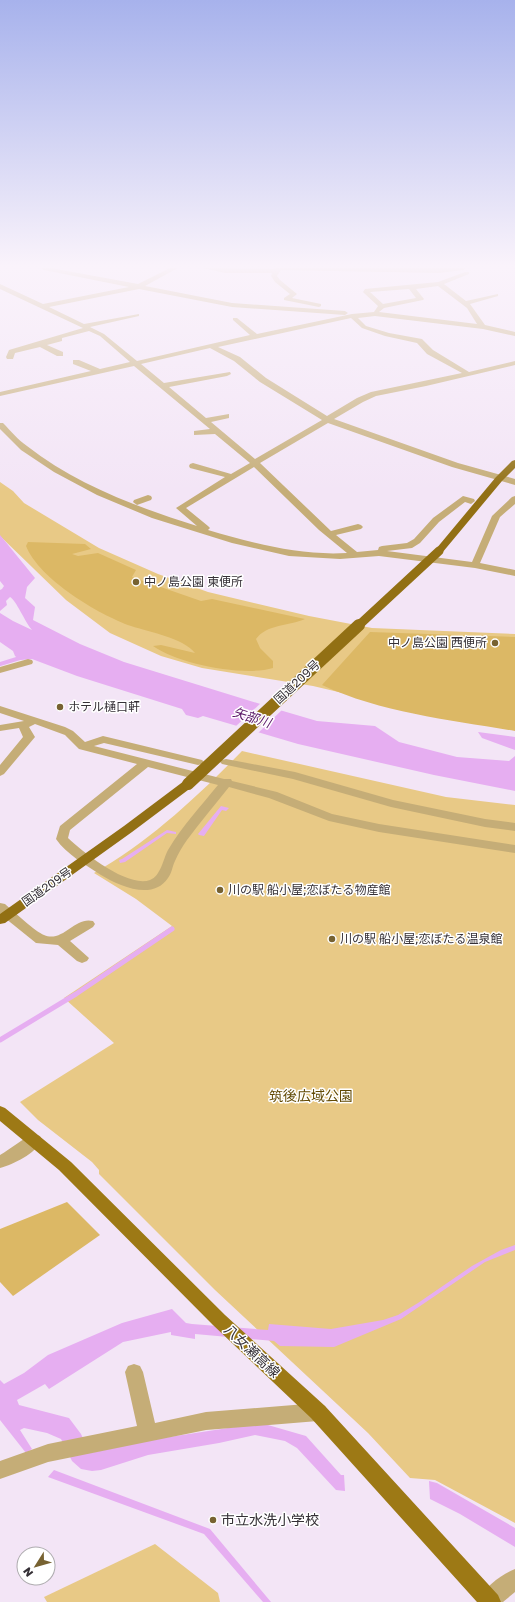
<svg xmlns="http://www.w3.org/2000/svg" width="515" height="1602" viewBox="0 0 515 1602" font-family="'Golos Text','Noto Sans JP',sans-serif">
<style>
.green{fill:#e8c986}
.forest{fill:#dcb865}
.water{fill:#e6aef1}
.pier{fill:#f3e5f6}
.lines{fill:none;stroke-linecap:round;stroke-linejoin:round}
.stream-far1{stroke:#e6aef1;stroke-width:4}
.stream{stroke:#e6aef1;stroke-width:5}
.minor{fill:#c5ad77;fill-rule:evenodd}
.primary{fill:#9d7915;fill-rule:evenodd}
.trunk{fill:#927014;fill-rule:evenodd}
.trunk-bridge-far1{stroke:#927014;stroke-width:9}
.trunk-bridge{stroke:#927014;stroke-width:12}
.poi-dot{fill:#776231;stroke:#fff;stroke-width:1.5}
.labels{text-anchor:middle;stroke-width:3;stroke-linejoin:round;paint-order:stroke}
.poi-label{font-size:12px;fill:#353036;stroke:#fff;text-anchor:start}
.street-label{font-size:12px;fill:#353036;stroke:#fff}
.water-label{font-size:13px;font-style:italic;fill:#591666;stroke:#fff}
.near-park-label{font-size:14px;fill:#624a05;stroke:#fff}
.near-street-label{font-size:14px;fill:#353036;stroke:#fff}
.near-poi-label{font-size:14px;fill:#353036;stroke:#fff;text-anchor:start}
</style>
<rect width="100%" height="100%" fill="#f3e5f6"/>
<g class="green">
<polygon points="0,482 13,491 24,503 99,548 158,574 208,592 309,616 372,628 515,634 515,730 423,712 313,686 202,668 161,656 110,633 66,600 0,536"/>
<path d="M242,751L446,797L515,805V1523L435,1480L410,1478L368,1433L215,1290L99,1174V1170L92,1162L38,1120L20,1102L114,1043L64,998L172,926L136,899L94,873C149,842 198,796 242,751Z"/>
<polygon points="155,1544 218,1593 220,1602 47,1602 44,1597"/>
</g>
<g class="forest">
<path d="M28,542L85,544L91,549L72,554L78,556L98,553L136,570L132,577L201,601L212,599L305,619C289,626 267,624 256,639L260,648L273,661V668C244,677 178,664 153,646L161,645L195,653C183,638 150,632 131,626C99,615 39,579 26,546Z"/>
<path d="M370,632L515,637V731C451,720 382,713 322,685Z"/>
<polygon points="67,1202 100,1235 13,1296 0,1282 0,1229"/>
</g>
<g class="water">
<path d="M0,535L35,578L27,587L25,598L35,607L33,620L80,644L124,662L283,711L317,721L375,726L399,742L457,757L509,761L515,756V750L482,738L478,732L515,737V791L434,775L298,744L203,716L198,718L186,715L182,709L77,676L32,659L20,660L15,656L13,651L0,642V613L13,621L32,630C25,622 16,600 10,597L6,601L7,605L0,611V590L2,589L4,586L0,581Z"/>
<polygon points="221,806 229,808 226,811 222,810 204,836 199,835 198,834"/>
<polygon points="167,830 176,832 176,834 167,833 125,862 120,863 119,860 122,859"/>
<polygon points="515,1245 515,1250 485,1262 401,1319 334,1347 280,1346 274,1341 195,1334 195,1339 171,1335 171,1332 123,1342 49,1389 45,1384 17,1400 19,1405 69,1418 81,1434 90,1453 156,1439 261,1423 306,1436 341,1475 344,1475 345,1491 336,1490 297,1448 285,1441 255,1435 219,1443 148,1455 101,1470 92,1471 81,1469 72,1461 61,1439 47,1433 24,1428 20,1430 32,1449 26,1453 0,1420 0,1380 4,1384 24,1373 48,1355 122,1323 172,1309 186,1323 192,1324 268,1330 269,1324 331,1329 383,1320 398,1315 418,1303 472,1266 501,1250"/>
<polygon points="54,1470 210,1529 271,1602 263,1602 204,1534 48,1477"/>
<polygon points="429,1481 437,1483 515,1528 515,1547 460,1514 430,1499"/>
</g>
<polygon class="pier" points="262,702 283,709 257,734 235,727"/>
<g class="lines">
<polyline class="stream-far1" points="0,664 23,657"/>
<polyline class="stream" points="0,1040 76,994 172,929"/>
<g class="minor">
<path d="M41,268H51L138,284L170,268H177L176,269L145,286L232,303L345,311L348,313L345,315L232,307L139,289L49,307L84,324L139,314V316L90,327L104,334L137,361L250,335L233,320V318H237L257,334L352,314L374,312L378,306L364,293L363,292L365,289L438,282L465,272H469V274L444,284L466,301L498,294V296L470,304L485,325L515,332V336L483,329L375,316L358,318L366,326L389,333L422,339L433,350L469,372L515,361V365L426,386L376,396L363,402L334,419L458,463L515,479V485L452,467L328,423L260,463L331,531L358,524L361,525L363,527L361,529L336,535L357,552L378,550L379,547L382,546L407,543L414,539L433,518L463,496L474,499L475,501L471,504L465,502L439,522L420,543L412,548L387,551L472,562L492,516L512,497L515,496V504L500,517L480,563L515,570V576L475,568L379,556L340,559L289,556L232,543L152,518L97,495L54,472L21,450L0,429V423H3C11,431 18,440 27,446C75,484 139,508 197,526L176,508L225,477L190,468L189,466L190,464L193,463L231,474L250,463L215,434L194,435V431L210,429L134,366L0,396V392L91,371L73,364V360H79L100,369L130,362L100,336L89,331L62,338V341L47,345L63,352V356H57L40,347L15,353L13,359H7L6,357L9,350L83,328L0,289V284L43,304L129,287L44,270ZM438,286L467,308L477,324L379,312L384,308L423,300L424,299L416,289ZM409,289L416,298L383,304L370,292ZM351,318L362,328L385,336L417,343L427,354L462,373L371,392L357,398L327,416L266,378L240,357L218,347ZM210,348L234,361L260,382L322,420L255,459L211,422L229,418V414L206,418L169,387L227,376L231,374L230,372L164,383L141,364ZM254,467L319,530L347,553C300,556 252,543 208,530L210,528L208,526L186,508Z"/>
<polygon points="203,268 274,269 276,268 466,268 463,270 439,273 281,270 277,276 280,280 297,294 292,298 321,304 321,306 319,307 284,300 284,298 290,294 275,282 271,276 272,273 225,273"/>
<polygon points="148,495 151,496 152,498 151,500 137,505 133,502 134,500"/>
<polygon points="28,659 32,660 33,662 32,664 0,673 0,667"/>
<path d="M0,706L65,727L73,731L85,742L103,736L202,760L204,762L202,764L198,765L104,743L94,746L224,779H231L232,781L277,792L332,814L379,824L515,845V853L379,832L329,821L269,798L229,787C215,805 200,822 187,840C182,847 178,854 175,861C172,867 172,873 168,878C153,901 119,886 101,875C86,865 66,854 56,839L60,826L137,764L79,749L65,735L35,724L29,727L35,737L4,774L0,776V765L23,737L19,728L0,731V725L24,721L0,713ZM148,767L218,785C201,806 182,826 168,850C163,859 161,876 150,880C128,888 84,853 68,838L70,830Z"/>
<polygon points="226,759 295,772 393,800 485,819 515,823 515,831 485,827 391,807 293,779 222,764 220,762 222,760"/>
<path d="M0,903L5,904C13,911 36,932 44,935C63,943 75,916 93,921L95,924L93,927L70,941L89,958L87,961L82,963L77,961L58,945L36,943L0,914Z"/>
<path d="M34,1134L40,1136L42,1140C35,1154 14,1164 0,1168V1155C11,1149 24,1137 34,1134Z"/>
<polygon points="134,1364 140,1366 143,1372 155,1423 206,1412 318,1403 325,1406 327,1412 325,1418 318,1421 206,1430 48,1462 0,1479 0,1461 48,1444 137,1426 125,1372 128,1366"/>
<path d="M515,1569V1592L503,1602H480L479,1600C484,1587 502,1574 515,1569Z"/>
</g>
<polygon class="primary" points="0,1106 5,1108 71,1162 225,1315 325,1406 498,1595 501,1602 477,1602 311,1418 213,1325 59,1170 0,1121"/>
<g class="trunk">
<polygon points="515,460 515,468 502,481 442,553 436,553 434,551 436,549 496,477 512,461"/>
<polygon points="188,780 192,781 194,784 192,787 132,832 5,923 0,924 0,914 124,826 184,781"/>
</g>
<polyline class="trunk-bridge-far1" points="358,626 439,551"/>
<polyline class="trunk-bridge" points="188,784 359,625"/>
</g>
<linearGradient id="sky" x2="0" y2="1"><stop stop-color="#a7b2ec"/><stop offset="0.54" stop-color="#faf3fb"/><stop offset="1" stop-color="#faf3fb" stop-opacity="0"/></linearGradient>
<rect width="515" height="492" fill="url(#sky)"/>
<g class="poi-dot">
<circle cx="136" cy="582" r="4"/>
<circle cx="495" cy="643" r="4"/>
<circle cx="60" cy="707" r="4"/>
<circle cx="220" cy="890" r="4"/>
<circle cx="332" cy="939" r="4"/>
<circle cx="213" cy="1520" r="4"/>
</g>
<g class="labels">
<g class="poi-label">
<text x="144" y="586">中ノ島公園 東便所</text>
<text x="487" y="647" text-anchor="end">中ノ島公園 西便所</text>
<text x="68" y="711">ホテル樋口軒</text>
<text x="228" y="894">川の駅 船小屋;恋ぼたる物産館</text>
<text x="340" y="943">川の駅 船小屋;恋ぼたる温泉館</text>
</g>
<g class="street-label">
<text transform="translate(297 682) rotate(-43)" y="4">国道209号</text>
<text transform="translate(47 887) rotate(-35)" y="4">国道209号</text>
</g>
<g class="water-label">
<text transform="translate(252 717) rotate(18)" y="5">矢部川</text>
</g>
<g class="near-park-label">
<text x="311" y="1101">筑後広域公園</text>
</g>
<g class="near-street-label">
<text transform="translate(252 1351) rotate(43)" y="5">八女瀬高線</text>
</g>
<g class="near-poi-label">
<text x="221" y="1525">市立水洗小学校</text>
</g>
</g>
<g transform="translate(36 1566) rotate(233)"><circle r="19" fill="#ffffff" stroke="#aeacaf"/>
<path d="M0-3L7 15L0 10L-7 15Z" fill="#776231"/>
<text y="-6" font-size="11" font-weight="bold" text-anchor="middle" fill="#353036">N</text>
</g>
</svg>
